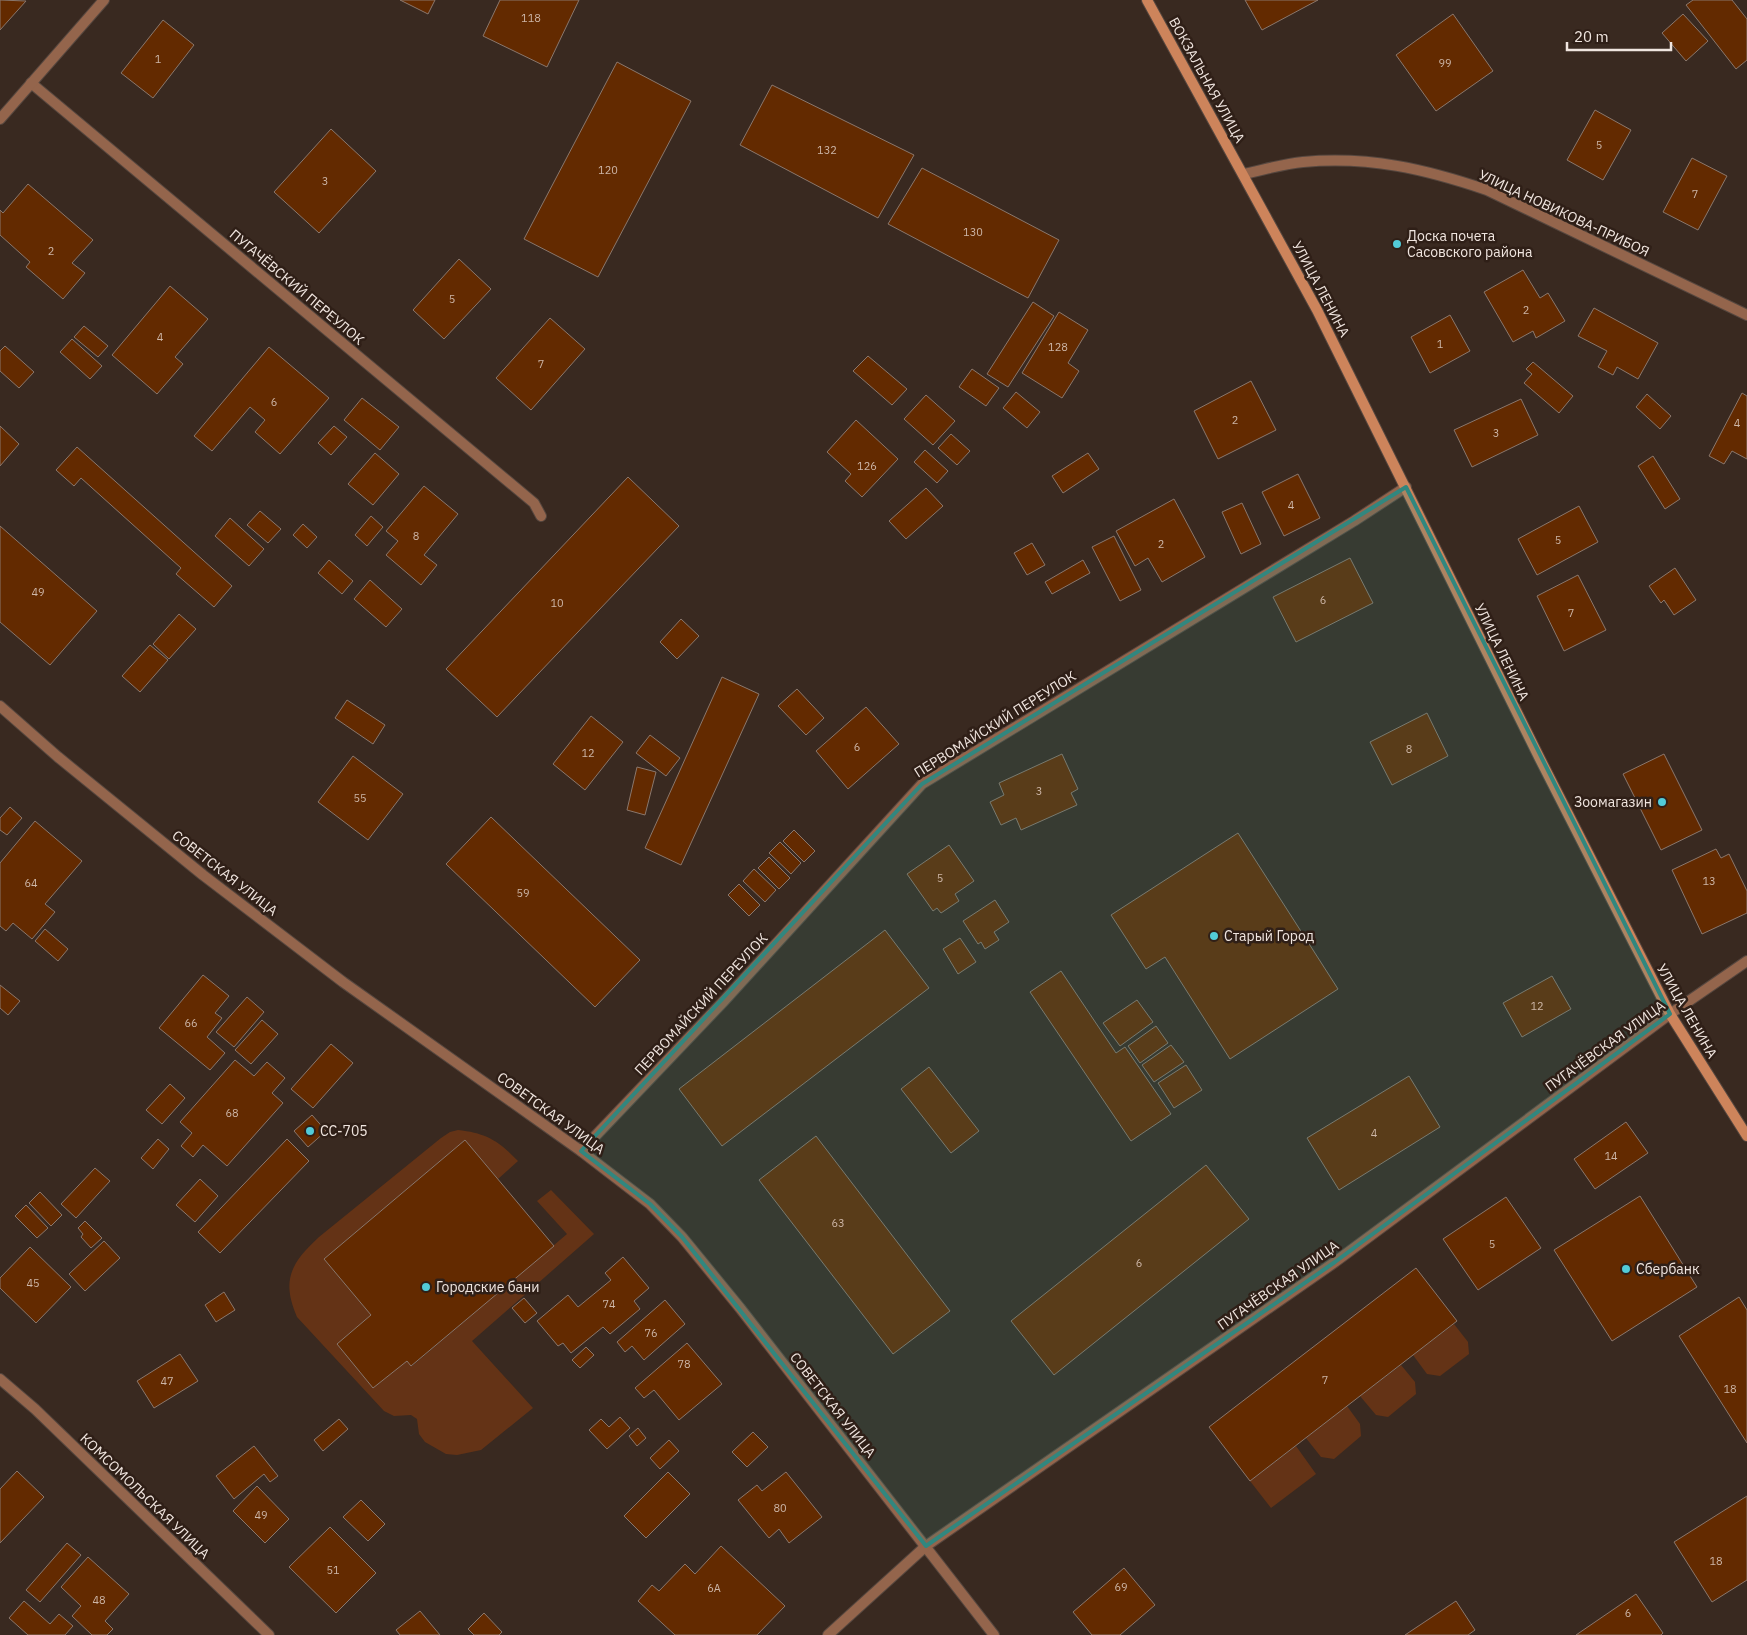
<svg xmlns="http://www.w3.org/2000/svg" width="1747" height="1635" viewBox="0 0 1747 1635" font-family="'IBM Plex Sans',sans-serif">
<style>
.green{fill:#643316}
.building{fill:#632a00;stroke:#8a776c}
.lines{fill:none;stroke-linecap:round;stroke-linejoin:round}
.minor-casing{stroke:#56473f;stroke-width:12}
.tertiary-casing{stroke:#56473f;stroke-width:12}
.secondary-casing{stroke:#56473f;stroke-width:12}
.minor{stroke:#94654c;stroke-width:10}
.tertiary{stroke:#94654c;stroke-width:10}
.secondary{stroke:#cd845b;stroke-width:10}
.marked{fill:#31877f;fill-opacity:0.2;stroke:#31877f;stroke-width:4;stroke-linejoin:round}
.poi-dot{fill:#52cbd8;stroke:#2f1f17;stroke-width:2}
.labels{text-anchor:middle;stroke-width:5;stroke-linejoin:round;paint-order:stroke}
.number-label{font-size:11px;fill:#cdb6a7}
.street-label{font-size:14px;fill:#f0e5df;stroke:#2f1f17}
.poi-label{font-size:14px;fill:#f0e5df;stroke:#2f1f17;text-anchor:start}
</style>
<rect width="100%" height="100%" fill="#392920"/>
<g class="green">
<path d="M458,1130C486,1133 499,1141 518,1161L498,1179L465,1140L324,1259L371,1315L337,1344L373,1388L407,1361L412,1366L567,1234L537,1201L551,1190L594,1234L472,1341L533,1408L481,1450L457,1455L446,1454L425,1442L419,1434L417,1419L411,1415L394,1416L384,1411L297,1317C281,1280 291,1263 319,1237L441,1138L450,1132Z"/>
<polygon points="1454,1324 1468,1342 1469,1354 1440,1376 1427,1374 1413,1355"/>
<polygon points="1401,1365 1415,1382 1416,1394 1388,1417 1376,1415 1360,1396"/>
<polygon points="1347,1406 1360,1424 1361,1436 1334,1459 1321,1457 1306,1438"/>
<polygon points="1296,1446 1316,1474 1271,1508 1250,1481"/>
</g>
<g class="building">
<polygon points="0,0 26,1 0,30"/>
<polygon points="400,0 435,0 428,14"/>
<polygon points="500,0 579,0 547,67 483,36"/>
<polygon points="1245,0 1318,0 1262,30"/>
<polygon points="1693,0 1732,0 1747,19 1747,60 1736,69 1686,5"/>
<polygon points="1453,14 1493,71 1436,111 1396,55"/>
<polygon points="1683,14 1708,41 1686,61 1662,33"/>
<polygon points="163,20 194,45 153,98 121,73"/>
<polygon points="617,62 691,101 598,277 524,239"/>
<polygon points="772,85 914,155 878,218 740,145"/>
<polygon points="1595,110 1631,130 1603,180 1567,160"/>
<polygon points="331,129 376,171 319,233 274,192"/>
<polygon points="1692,158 1727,176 1698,230 1663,212"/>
<polygon points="922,168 1059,240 1028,298 888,224"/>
<polygon points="28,184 93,240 72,263 85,273 63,299 26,267 30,262 0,235 0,210 3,213"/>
<polygon points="459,259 491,289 444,339 413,310"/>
<polygon points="1523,270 1540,298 1548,293 1565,321 1536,338 1533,331 1513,342 1484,292"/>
<polygon points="170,286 208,319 175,357 183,364 157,394 112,355"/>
<polygon points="1033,302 1054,316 1008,387 987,374"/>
<polygon points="1594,308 1658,343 1638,379 1617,367 1613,375 1598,367 1607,351 1578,336"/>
<polygon points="1059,312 1088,330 1068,363 1079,371 1062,398 1022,373"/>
<polygon points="1450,315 1470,351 1430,373 1411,337"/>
<polygon points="550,318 585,349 531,410 496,378"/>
<polygon points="84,326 108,346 98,357 74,337"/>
<polygon points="72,339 102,366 90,379 60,352"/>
<polygon points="5,346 34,372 19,388 0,371 0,351"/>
<polygon points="269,347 329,398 280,454 255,432 265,420 250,407 212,451 194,436"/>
<polygon points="868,356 907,389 892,405 853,371"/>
<polygon points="1533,362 1573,396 1559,413 1524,383 1532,374 1526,369"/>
<polygon points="972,369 999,388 986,406 959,387"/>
<polygon points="1251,381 1276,430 1218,459 1194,411"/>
<polygon points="1016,392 1040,412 1027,428 1003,408"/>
<polygon points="1742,393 1747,396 1747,459 1732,451 1724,464 1709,456"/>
<polygon points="1647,394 1671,416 1660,429 1636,407"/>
<polygon points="926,395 955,421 933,445 904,419"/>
<polygon points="362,398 399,427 380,450 344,420"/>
<polygon points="1521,399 1538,435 1472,467 1454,430"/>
<polygon points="856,420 898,459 862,497 845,481 851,474 827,452"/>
<polygon points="0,426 19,444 0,466"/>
<polygon points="334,426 347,437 331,455 318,443"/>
<polygon points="951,434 970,451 957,465 938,448"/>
<polygon points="77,447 232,586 214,607 176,574 181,568 81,478 74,486 56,470"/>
<polygon points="925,450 948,471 937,483 914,462"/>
<polygon points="375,453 399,474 373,505 348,484"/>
<polygon points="1088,453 1099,469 1063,493 1052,476"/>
<polygon points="1653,456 1680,499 1665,509 1638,466"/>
<polygon points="1298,474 1320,518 1284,536 1262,492"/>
<polygon points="628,477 679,526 497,717 446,669"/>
<polygon points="424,486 458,514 424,555 437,565 421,585 386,555 398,541 386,531"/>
<polygon points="926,488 943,506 906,539 889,521"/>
<polygon points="1174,499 1205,557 1162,582 1148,558 1135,566 1116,531"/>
<polygon points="1242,503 1261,544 1241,554 1222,512"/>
<polygon points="1579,506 1598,542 1537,575 1518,539"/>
<polygon points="260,511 281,529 268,543 247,525"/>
<polygon points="371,516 383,527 367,546 355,535"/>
<polygon points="230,518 264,549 249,566 215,536"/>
<polygon points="303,524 317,537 307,548 293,535"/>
<polygon points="0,526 97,611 50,665 0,622"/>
<polygon points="1114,536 1141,590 1120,601 1092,547"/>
<polygon points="1032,543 1045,565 1027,575 1014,553"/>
<polygon points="1350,558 1373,603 1296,642 1273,597"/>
<polygon points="329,560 353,581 342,594 318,573"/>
<polygon points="1083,560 1090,573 1052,594 1045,582"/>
<polygon points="1675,568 1696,600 1674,615 1664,600 1661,603 1649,586"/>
<polygon points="1578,575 1606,630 1564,651 1537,596"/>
<polygon points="370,580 402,609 386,627 354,599"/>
<polygon points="179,614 196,629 169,659 153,644"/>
<polygon points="681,619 699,636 677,659 660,642"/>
<polygon points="150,645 168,660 140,692 122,676"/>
<polygon points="722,677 759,694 681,865 645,848"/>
<polygon points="797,689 824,718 806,735 778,706"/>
<polygon points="347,700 385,725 373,744 335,718"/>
<polygon points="866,707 899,744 848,789 816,751"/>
<polygon points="1427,713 1448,756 1392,785 1370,742"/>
<polygon points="591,716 623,742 585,790 553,764"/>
<polygon points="650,735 680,758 666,776 636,753"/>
<polygon points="1062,754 1078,789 1071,793 1077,805 1021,830 1016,818 1001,825 990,802 1004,795 999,783"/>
<polygon points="1664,754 1702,830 1661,850 1623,774"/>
<polygon points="353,756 403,794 368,840 318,802"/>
<polygon points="637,767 656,772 645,815 627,810"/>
<polygon points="10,807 22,818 7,835 0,830 0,818"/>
<polygon points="491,817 640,960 595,1007 446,864"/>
<polygon points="35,821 82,861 45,904 55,912 32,939 13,923 6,931 0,926 0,863"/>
<polygon points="794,830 815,851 804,862 783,841"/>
<polygon points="1238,833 1338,989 1230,1059 1165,957 1146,969 1111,915"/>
<polygon points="780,842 801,863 791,874 769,853"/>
<polygon points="949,845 974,881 955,894 959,901 941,913 937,908 933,911 907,874"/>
<polygon points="1716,849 1721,858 1729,854 1747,891 1747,913 1702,934 1672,870"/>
<polygon points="769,857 790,878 779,889 758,868"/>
<polygon points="754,869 776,890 765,902 743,881"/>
<polygon points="739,884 760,905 749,916 728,895"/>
<polygon points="995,900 1009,922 994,932 999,940 985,949 981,942 978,944 963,921"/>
<polygon points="45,929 68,949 58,961 35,941"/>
<polygon points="885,930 929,988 722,1146 679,1089"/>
<polygon points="960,938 976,962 958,974 943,949"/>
<polygon points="1061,971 1116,1053 1125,1047 1171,1114 1131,1141 1030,992"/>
<polygon points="203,975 229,996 215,1013 222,1018 207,1037 225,1053 210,1070 159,1028"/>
<polygon points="1552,976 1571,1009 1522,1037 1503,1003"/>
<polygon points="0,985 20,1001 8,1015 0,1008"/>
<polygon points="247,997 264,1012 234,1047 216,1032"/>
<polygon points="1137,1000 1153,1022 1120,1046 1103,1023"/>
<polygon points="262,1020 278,1034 251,1064 235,1050"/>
<polygon points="1156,1026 1168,1043 1140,1063 1128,1046"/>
<polygon points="331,1044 353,1063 313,1108 291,1089"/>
<polygon points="1171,1045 1184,1062 1154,1082 1142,1065"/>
<polygon points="235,1060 254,1076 267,1062 285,1078 272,1093 283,1103 227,1166 203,1145 193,1157 181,1146 192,1133 180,1122"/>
<polygon points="1186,1065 1202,1090 1174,1108 1158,1083"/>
<polygon points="929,1067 979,1131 951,1153 901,1089"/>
<polygon points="1409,1076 1440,1127 1339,1190 1307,1138"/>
<polygon points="170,1084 185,1098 162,1124 146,1110"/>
<polygon points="312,1115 326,1131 308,1147 294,1131"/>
<polygon points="1626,1122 1648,1153 1595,1189 1574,1159"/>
<polygon points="816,1136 950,1311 893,1354 759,1180"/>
<polygon points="158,1139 169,1149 153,1169 141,1158"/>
<polygon points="287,1139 309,1161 220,1253 198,1232"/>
<polygon points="465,1140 554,1246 411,1366 407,1361 373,1388 337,1344 371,1315 324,1259"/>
<polygon points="1206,1165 1249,1219 1054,1375 1011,1321"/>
<polygon points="95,1168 110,1181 76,1218 61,1204"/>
<polygon points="200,1179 218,1196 195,1222 176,1205"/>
<polygon points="40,1192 62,1215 51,1226 29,1203"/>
<polygon points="1640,1196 1697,1287 1612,1341 1554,1250"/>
<polygon points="1506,1197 1541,1248 1478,1290 1443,1239"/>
<polygon points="26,1205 48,1228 37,1238 15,1216"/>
<polygon points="85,1221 102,1238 91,1248 81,1237 83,1234 78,1228"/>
<polygon points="104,1241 120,1258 85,1291 69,1274"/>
<polygon points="30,1247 71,1287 36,1323 0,1288 0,1278"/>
<polygon points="623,1257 649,1288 634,1301 640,1309 610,1334 603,1327 571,1353 563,1343 558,1346 537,1321 568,1295 578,1307 611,1280 605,1273"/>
<polygon points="1416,1268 1457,1321 1250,1481 1209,1427"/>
<polygon points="224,1292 235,1310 216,1322 205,1305"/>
<polygon points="1739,1297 1747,1310 1747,1443 1679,1336"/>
<polygon points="524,1298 537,1313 525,1323 512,1308"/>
<polygon points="665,1300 685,1324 644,1360 632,1346 625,1352 617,1342"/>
<polygon points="687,1343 722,1384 679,1420 654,1390 644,1398 635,1388"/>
<polygon points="586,1347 594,1355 580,1368 572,1360"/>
<polygon points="180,1354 198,1381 154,1408 137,1381"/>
<polygon points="620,1417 630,1428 607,1449 589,1430 601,1419 609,1427"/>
<polygon points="339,1419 348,1429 323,1451 314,1440"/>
<polygon points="638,1428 646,1438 637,1446 629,1436"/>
<polygon points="753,1432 768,1447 747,1467 732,1452"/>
<polygon points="669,1440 679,1451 660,1469 650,1458"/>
<polygon points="254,1446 278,1476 270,1482 264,1474 234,1499 216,1476"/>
<polygon points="17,1471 44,1497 0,1543 0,1489"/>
<polygon points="668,1472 690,1494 646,1538 624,1516"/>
<polygon points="786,1472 822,1517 789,1543 779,1529 769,1538 738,1500 757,1485 762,1491"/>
<polygon points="257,1486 289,1519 265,1543 233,1511"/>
<polygon points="1747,1496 1747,1580 1712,1602 1674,1542"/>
<polygon points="361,1500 385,1524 368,1541 343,1517"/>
<polygon points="330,1527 376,1573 336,1613 289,1567"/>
<polygon points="67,1543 81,1555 40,1602 26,1590"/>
<polygon points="721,1546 785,1606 757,1635 675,1635 638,1601 652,1585 659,1591 685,1564 695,1574"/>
<polygon points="88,1557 129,1594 105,1621 113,1629 107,1635 92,1635 72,1616 81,1606 61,1587"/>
<polygon points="1124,1568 1155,1605 1120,1635 1092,1635 1073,1612"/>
<polygon points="1636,1594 1663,1633 1661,1635 1576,1635"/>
<polygon points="24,1601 50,1624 59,1614 73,1626 65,1635 28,1635 9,1618"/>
<polygon points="1456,1601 1475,1630 1468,1635 1405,1635"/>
<polygon points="420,1611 440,1635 400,1635 396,1630"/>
<polygon points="484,1613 502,1632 499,1635 474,1635 468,1629"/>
</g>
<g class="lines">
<defs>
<g id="minor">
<polyline points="31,83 534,503 541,516"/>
<polyline points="581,1151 723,1002 922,784 1354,521 1406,487"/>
<polyline points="0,1379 35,1409 269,1635"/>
</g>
<g id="tertiary">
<polyline points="0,119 104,0"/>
<path d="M1243,174C1263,170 1283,164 1303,162C1370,156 1425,169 1487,190L1747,315"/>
<polyline points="0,706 58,757 203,875 343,982 581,1151 650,1204 682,1237 740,1308 994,1635"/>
<polyline points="828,1635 926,1546 1335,1262 1670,1014 1747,961"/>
</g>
<polyline id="secondary" points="1147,0 1317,310 1540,759 1670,1014 1747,1136"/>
</defs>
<use href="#minor" class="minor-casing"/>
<use href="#tertiary" class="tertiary-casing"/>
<use href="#secondary" class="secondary-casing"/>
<use href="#minor" class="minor"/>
<use href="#tertiary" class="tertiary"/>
<use href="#secondary" class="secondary"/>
</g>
<path class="marked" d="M1406,487L1670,1014L1335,1262L926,1546L682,1237L650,1204L581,1151L922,784Z"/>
<g class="poi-dot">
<circle cx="1397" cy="244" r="5"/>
<circle cx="1662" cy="802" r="5"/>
<circle cx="1214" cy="936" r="5"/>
<circle cx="310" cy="1131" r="5"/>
<circle cx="1626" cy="1269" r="5"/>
<circle cx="426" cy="1287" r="5"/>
</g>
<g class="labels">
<g class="number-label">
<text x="531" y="22">118</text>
<text x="158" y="63">1</text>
<text x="1445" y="67">99</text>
<text x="1599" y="149">5</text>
<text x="827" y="154">132</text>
<text x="608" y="174">120</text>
<text x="325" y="185">3</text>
<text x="1695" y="198">7</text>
<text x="973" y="236">130</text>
<text x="51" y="255">2</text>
<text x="452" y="303">5</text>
<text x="1526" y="314">2</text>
<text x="160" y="341">4</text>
<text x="1440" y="348">1</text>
<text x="1058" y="351">128</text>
<text x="541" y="368">7</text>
<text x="274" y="406">6</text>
<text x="1235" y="424">2</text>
<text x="1737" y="427">4</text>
<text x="1496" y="437">3</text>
<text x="867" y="470">126</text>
<text x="1291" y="509">4</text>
<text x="416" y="540">8</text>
<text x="1558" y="544">5</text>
<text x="1161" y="548">2</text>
<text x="38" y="596">49</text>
<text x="1323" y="604">6</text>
<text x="557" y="607">10</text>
<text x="1571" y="617">7</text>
<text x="857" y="751">6</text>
<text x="1409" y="753">8</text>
<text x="588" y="757">12</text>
<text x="1039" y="795">3</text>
<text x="360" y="802">55</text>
<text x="940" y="882">5</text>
<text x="1709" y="885">13</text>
<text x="31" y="887">64</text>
<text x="523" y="897">59</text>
<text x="1537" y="1010">12</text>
<text x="191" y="1027">66</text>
<text x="232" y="1117">68</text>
<text x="1374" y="1137">4</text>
<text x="1611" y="1160">14</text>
<text x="838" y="1227">63</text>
<text x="1492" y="1248">5</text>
<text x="1139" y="1267">6</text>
<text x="33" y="1287">45</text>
<text x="609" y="1308">74</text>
<text x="651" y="1337">76</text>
<text x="684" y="1368">78</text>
<text x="1325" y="1384">7</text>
<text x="167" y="1385">47</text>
<text x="1730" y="1393">18</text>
<text x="780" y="1512">80</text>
<text x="261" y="1519">49</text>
<text x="1716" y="1565">18</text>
<text x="333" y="1574">51</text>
<text x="1121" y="1591">69</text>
<text x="714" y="1592">6А</text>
<text x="99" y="1604">48</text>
<text x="1628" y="1617">6</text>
</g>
<g class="street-label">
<text transform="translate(1207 80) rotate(61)" y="5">ВОКЗАЛЬНАЯ УЛИЦА</text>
<text transform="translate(1564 213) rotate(25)" y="5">УЛИЦА НОВИКОВА-ПРИБОЯ</text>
<text transform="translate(297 287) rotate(40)" y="5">ПУГАЧЁВСКИЙ ПЕРЕУЛОК</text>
<text transform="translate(1321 289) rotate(62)" y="5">УЛИЦА ЛЕНИНА</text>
<text transform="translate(1502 652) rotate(64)" y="5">УЛИЦА ЛЕНИНА</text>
<text transform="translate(995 724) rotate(-32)" y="5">ПЕРВОМАЙСКИЙ ПЕРЕУЛОК</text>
<text transform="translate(225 873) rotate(38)" y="5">СОВЕТСКАЯ УЛИЦА</text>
<text transform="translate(701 1004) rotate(-47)" y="5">ПЕРВОМАЙСКИЙ ПЕРЕУЛОК</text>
<text transform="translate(1687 1011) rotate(60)" y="5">УЛИЦА ЛЕНИНА</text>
<text transform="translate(1605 1046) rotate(-36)" y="5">ПУГАЧЁВСКАЯ УЛИЦА</text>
<text transform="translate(551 1113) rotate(36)" y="5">СОВЕТСКАЯ УЛИЦА</text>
<text transform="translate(1278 1285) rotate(-35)" y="5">ПУГАЧЁВСКАЯ УЛИЦА</text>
<text transform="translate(833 1405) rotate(52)" y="5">СОВЕТСКАЯ УЛИЦА</text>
<text transform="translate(145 1496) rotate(44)" y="5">КОМСОМОЛЬСКАЯ УЛИЦА</text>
</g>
<g class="poi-label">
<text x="1407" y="241">Доска почета<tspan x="1407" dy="16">Сасовского района</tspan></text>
<text x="1652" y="807" text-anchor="end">Зоомагазин</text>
<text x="1224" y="941">Старый Город</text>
<text x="320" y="1136">СС-705</text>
<text x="1636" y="1274">Сбербанк</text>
<text x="436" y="1292">Городские бани</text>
</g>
</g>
<path d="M1567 42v8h104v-8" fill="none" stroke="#f0e5df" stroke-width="2.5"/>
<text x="1574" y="42" font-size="15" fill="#f0e5df" stroke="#2f1f17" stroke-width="4" paint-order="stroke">20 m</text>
</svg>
